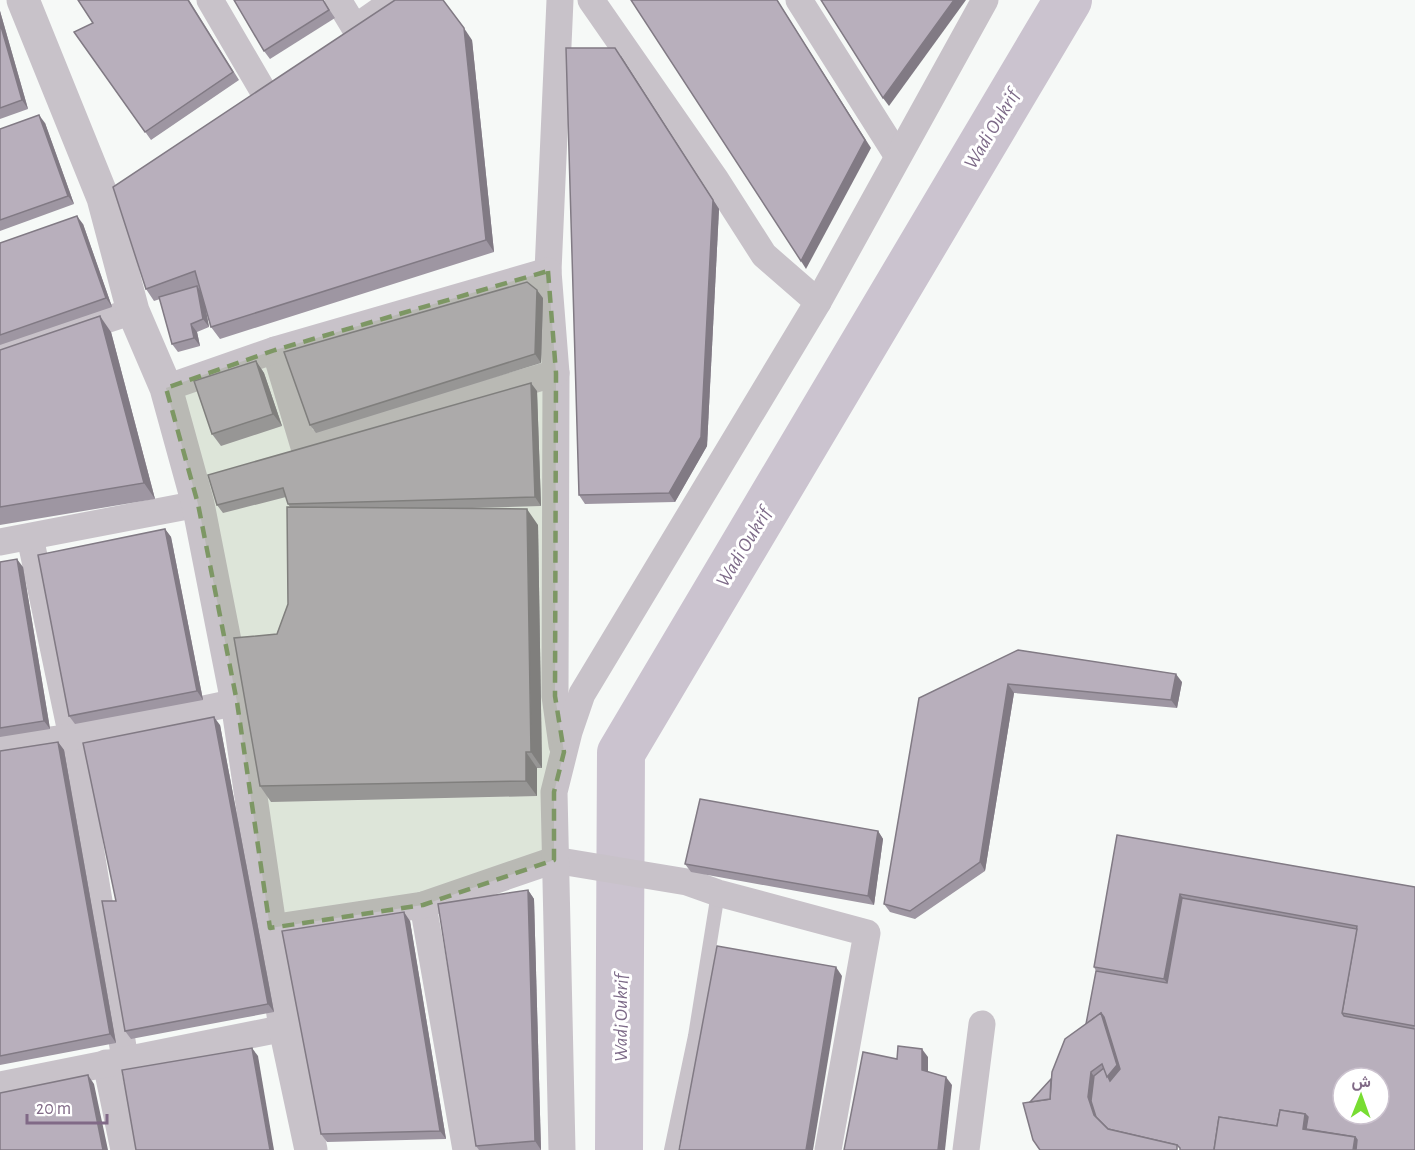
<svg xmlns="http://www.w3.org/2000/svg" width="1415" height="1150" viewBox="0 0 1415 1150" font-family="'Alegreya Sans',Vazirmatn,sans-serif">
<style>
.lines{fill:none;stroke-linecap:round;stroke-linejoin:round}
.river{stroke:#cbc3cf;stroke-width:48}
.service{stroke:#c8c2c9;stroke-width:14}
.minor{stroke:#c8c2c9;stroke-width:27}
.tertiary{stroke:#c8c2c9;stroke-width:33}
.wall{fill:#9e96a2}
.shaded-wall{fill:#817a84}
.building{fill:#b8afbc;stroke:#817a84;stroke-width:1.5;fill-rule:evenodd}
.marked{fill:#7d9764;fill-opacity:0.2;stroke:#7d9764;stroke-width:4.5;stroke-dasharray:12 8;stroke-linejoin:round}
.labels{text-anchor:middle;stroke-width:6;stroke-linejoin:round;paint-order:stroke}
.water-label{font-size:20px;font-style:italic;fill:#7d6a88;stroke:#fff}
</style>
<rect width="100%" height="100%" fill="#f6f9f7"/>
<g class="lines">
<polyline class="river" points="619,1150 621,753 1068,0"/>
<polyline class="service" points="671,1150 695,1036 718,893"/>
<g class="minor">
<polyline points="210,0 262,89"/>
<polyline points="338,0 355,28"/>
<polyline points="560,0 548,271 556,373 555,696 562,745"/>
<polyline points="591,0 716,180 764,255 818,302"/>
<polyline points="799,0 897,155"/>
<polyline points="359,25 395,0"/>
<polyline points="275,350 304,447 556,373"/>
<polyline points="0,355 133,311"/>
<polyline points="166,388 275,350 548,271"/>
<polyline points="30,537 72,737 125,1059"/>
<polyline points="0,542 198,504"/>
<polyline points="0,747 72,737 237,702"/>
<polyline points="423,905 466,1150"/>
<polyline points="270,928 423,905 554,860 687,882 718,893 867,933 828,1150"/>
<polyline points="106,1063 124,1150"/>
<polyline points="0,1085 285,1028"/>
<polyline points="562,1150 554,792 569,732 582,694 818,302 985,0"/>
<polyline points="966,1150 982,1024"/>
</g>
<polyline class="tertiary" points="23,0 103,198 133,311 166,388 198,504 237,702 285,1028 311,1150"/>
</g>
<g class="wall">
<polygon points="78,0 189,0 239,80 151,140 74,32 93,23"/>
<polygon points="323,0 335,18 270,59 264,51"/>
<polygon points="0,11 28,109 0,119"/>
<polygon points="472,40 494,252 220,339 211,327 205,305 209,327 197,332 200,346 178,352 172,344 160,299 154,301 146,289"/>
<polygon points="621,56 719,209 707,446 675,502 585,504 579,495"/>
<polygon points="45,123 74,204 0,231 0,129"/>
<polygon points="83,224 112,307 0,345 0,243"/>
<polygon points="543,298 541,363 316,433 310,425"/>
<polygon points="111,332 155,499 0,525 0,350"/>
<polygon points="256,361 264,373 282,426 221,446 212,434"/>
<polygon points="537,391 541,506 435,509 538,525 542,768 537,768 537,796 271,802 260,786 277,634 288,604 290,507 288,504 286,497 223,513 217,505"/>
<polygon points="165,529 171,537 203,700 75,724 69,716"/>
<polygon points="0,562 23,567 50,729 0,737"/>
<polygon points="1018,650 1182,682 1177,708 1014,693 985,871 915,919 890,912 884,904"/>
<polygon points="220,725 274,1012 131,1039 125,1031 116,901"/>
<polygon points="58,742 64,750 116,1043 0,1065 0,751"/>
<polygon points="878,831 883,839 874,905 691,872 685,864"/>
<polygon points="1117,835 1415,887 1415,1150 1030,1102 1051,1079 1086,1024 1096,971 1094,967"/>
<polygon points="528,890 534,899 541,1150 479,1150 476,1146"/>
<polygon points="410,921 446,1139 327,1142 321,1134"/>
</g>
<g class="shaded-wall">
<polygon points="777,0 871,148 806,269 801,261"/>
<polygon points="954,0 966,0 889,106 883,98"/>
<polygon points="0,11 28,109 22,100 0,23"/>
<polygon points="464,28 472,40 494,252 486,240"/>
<polygon points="621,56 719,209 707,446 675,502 669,493"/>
<polygon points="39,115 45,123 74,204 68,196"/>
<polygon points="77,216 83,224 112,307 106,298"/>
<polygon points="197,286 203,295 209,327 203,319"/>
<polygon points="537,290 543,298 541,363 535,354"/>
<polygon points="100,316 111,332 155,499 144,483"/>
<polygon points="191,324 197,332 200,346 194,338"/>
<polygon points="256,361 264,373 282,426 273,414"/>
<polygon points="531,383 537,391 541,506 535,497"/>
<polygon points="527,509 538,525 542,768 531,752"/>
<polygon points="165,529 171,537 203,700 197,691"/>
<polygon points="17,559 23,567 50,729 44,721"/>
<polygon points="1176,674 1182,682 1177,708 1171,700"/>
<polygon points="1008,684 1014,693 985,871 980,862"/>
<polygon points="214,717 220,725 274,1012 268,1004"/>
<polygon points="58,742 64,750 116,1043 110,1034"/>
<polygon points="526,752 537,768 537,796 526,781"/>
<polygon points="878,831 883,839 874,905 868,896"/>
<polygon points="528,890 534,899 541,1150 535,1141"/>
<polygon points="1180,894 1191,910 1176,995 1164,979"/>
<polygon points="404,912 410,921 446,1139 440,1131"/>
<polygon points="836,967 842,976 813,1150 806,1150"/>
<polygon points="1101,1013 1112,1029 1128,1081 1118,1093 1107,1077"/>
<polygon points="252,1048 258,1056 274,1150 270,1150"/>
<polygon points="922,1049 928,1057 928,1079 922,1070"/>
<polygon points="1091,1072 1102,1088 1104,1126 1094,1115 1088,1097"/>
<polygon points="88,1075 94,1084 108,1150 103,1150"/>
<polygon points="946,1077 952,1085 945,1150 938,1150"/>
<polygon points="1305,1114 1316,1129 1303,1129"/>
<polygon points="1355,1137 1364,1150 1353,1150"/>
</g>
<g class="building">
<polygon points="78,0 188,0 233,72 145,132 74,32 93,23"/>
<polygon points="234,0 323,0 329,10 264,51"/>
<polygon points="395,0 443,0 464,28 486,240 211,327 195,271 146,289 113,187"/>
<polygon points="631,0 777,0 865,140 801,261"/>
<polygon points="821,0 954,0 883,98"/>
<polygon points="0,23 22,100 0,108"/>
<polygon points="566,48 615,48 713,200 701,437 669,493 579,495"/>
<polygon points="39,115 68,196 0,220 0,129"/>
<polygon points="77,216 106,298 0,335 0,243"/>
<polygon points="527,282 537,290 535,354 310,425 284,352"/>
<polygon points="197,286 203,319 191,324 194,338 172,344 159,297"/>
<polygon points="100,316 144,483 0,507 0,350"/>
<polygon points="256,361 273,414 212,434 194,381"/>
<polygon points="531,383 535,497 288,504 283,488 217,505 208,475"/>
<polygon points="287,507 527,509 531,752 526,752 526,781 260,786 234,638 277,634 288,604"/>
<polygon points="165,529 197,691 69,716 38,555"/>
<polygon points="17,559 44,721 0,728 0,562"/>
<polygon points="1018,650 1176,674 1171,700 1008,684 980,862 910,911 884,904 919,698"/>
<polygon points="214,717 268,1004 125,1031 102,901 116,901 83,743"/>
<polygon points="58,742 110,1034 0,1056 0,751"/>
<polygon points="700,799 878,831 868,896 685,864"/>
<polygon points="1117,835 1415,887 1415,1026 1342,1013 1357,926 1180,894 1164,979 1094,967"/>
<polygon points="528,890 535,1141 476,1146 438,904"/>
<path d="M1182,898L1357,929L1342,1013L1344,1016L1415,1029V1150H1356L1357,1140L1355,1137L1306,1129L1308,1117L1305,1114L1280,1110L1277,1126L1219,1117L1214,1150H1180V1148L1177,1145L1108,1129L1096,1117L1091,1101L1094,1076L1104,1068L1110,1081L1120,1069L1104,1017L1101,1013L1086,1024L1096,971L1167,983ZM1343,1078H1379V1114H1343Z"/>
<polygon points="404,912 440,1131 321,1134 282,931"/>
<polygon points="717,946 836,967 806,1150 679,1150"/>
<polygon points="1101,1013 1117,1065 1107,1077 1102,1064 1091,1072 1088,1097 1094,1115 1108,1129 1177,1145 1177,1150 1040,1150 1033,1140 1023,1103 1050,1099 1052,1072 1065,1039"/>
<polygon points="898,1046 922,1049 922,1070 946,1077 938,1150 844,1150 863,1052 897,1059"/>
<polygon points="252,1048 270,1150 136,1150 122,1070"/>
<polygon points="88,1075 103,1150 0,1150 0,1093"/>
<polygon points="1051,1079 1050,1099 1030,1102"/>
<polygon points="1280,1110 1305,1114 1303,1129 1355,1137 1353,1150 1214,1150 1219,1117 1277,1126"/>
</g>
<path class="marked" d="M548,271L556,373L555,696L564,752L554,792V860L423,905L270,928L237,702L198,504L166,388L275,350Z"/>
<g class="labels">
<g class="water-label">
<text transform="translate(991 129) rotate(-59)" y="7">Wadi Oukrif</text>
<text transform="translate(743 547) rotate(-59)" y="7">Wadi Oukrif</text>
<text transform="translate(620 1018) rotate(-90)" y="7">Wadi Oukrif</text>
</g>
</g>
<g transform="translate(1361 1096) rotate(1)"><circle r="28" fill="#ffffff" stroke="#ccc3cf" stroke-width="1.5"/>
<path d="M0-4.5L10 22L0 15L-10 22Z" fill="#78dd32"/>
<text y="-9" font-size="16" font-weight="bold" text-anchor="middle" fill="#806986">ش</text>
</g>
<path d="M27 1114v9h80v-9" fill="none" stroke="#806986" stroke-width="3"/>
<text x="36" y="1114" font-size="18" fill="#806986" stroke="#ffffff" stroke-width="4.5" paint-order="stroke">20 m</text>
</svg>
